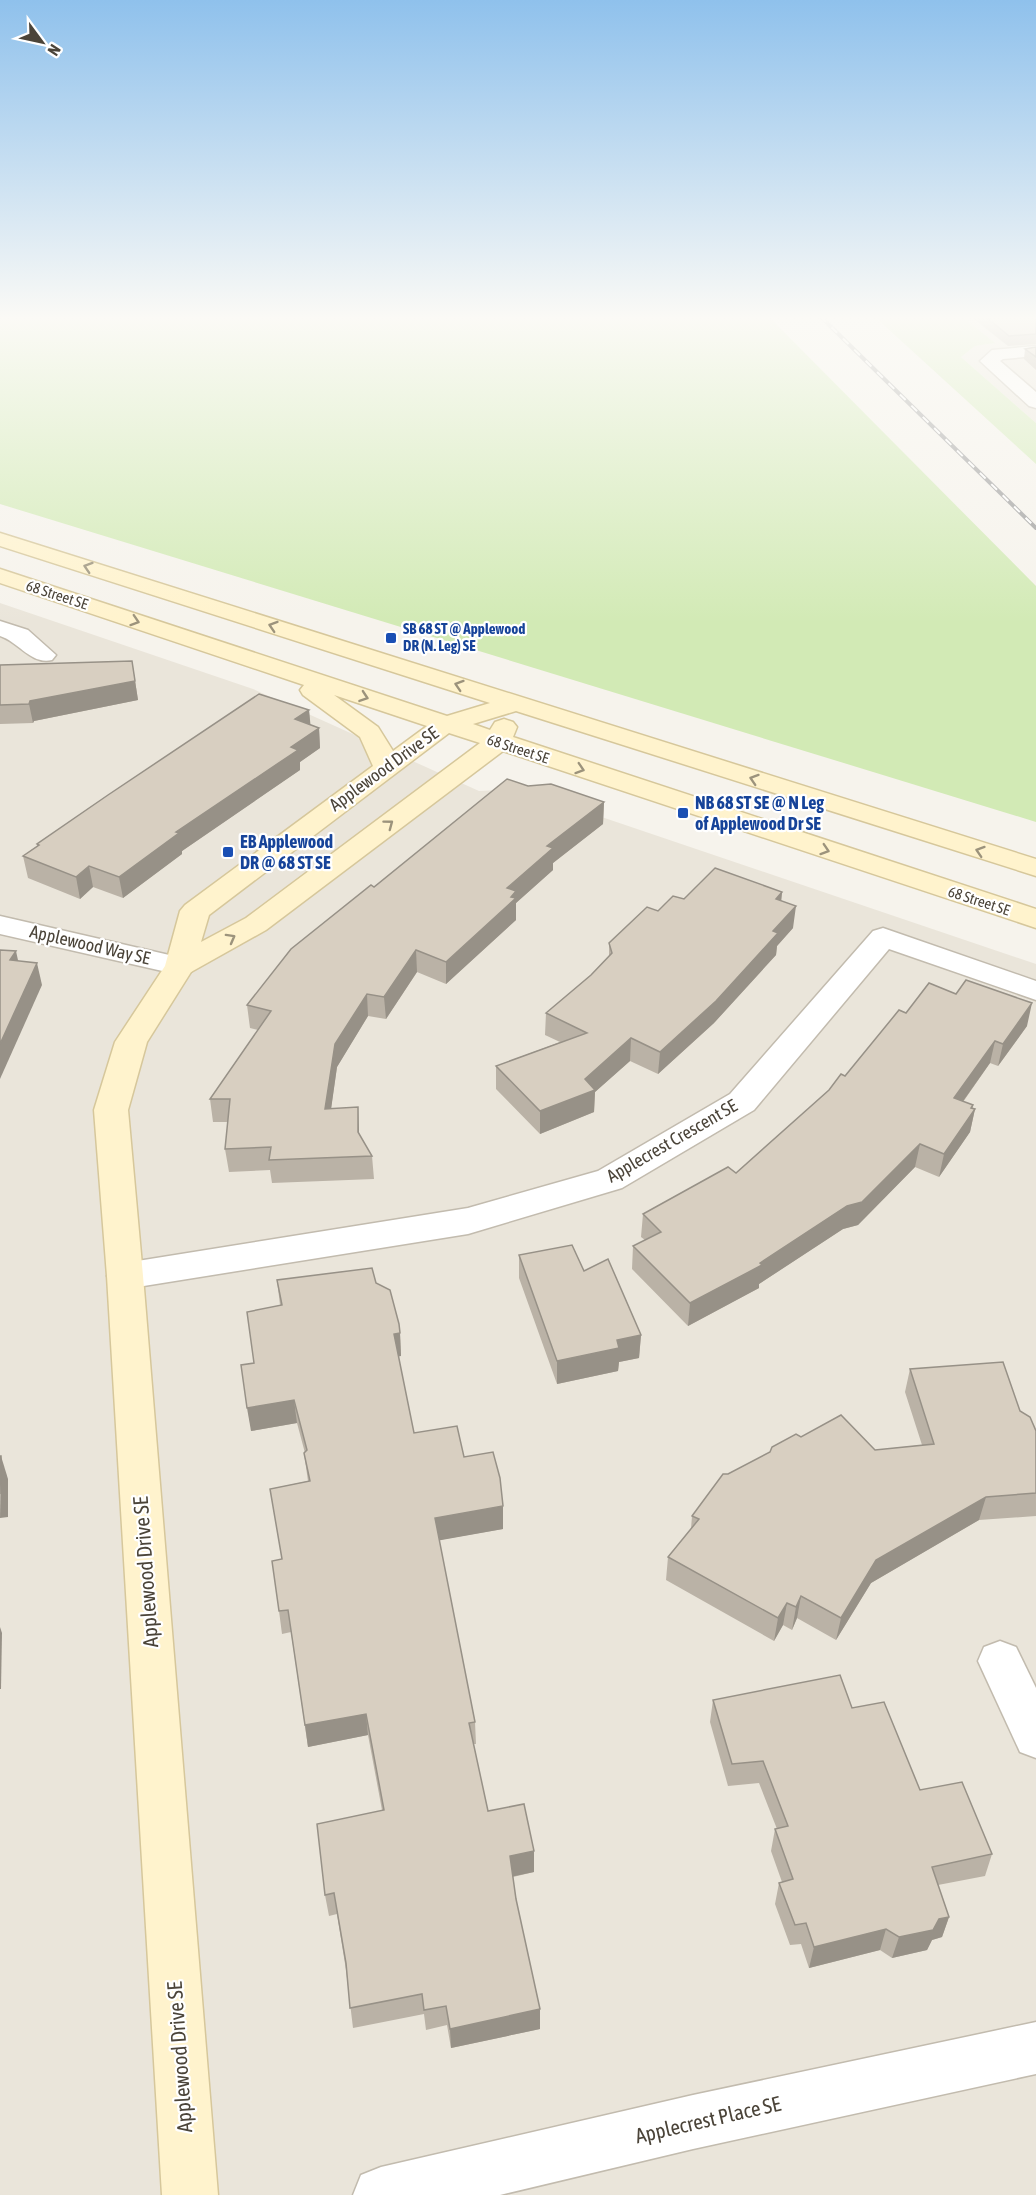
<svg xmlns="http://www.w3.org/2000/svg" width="1036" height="2195" viewBox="0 0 1036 2195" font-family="'Asap Condensed',sans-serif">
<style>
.residential{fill:#eae5da}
.green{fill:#d2eab5}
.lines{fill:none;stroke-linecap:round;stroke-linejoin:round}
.street-casing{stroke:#c2bbae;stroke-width:3}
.secondary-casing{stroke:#d6c79b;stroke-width:3}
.street{fill:#fff;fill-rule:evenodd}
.secondary{fill:#fff3cd;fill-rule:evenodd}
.rail-casing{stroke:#9a9a9a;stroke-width:4}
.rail{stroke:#fff;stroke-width:2;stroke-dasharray:8;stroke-linecap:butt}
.wall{fill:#bab2a6}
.shaded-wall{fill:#979187}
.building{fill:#d8cfc1;stroke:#979187;stroke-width:1.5}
.oneway{stroke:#9c937c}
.transit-dot{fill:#1a4fb4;stroke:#fff;stroke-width:2}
.labels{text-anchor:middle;stroke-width:4.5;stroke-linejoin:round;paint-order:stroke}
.far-street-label{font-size:15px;fill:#4b4439;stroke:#fff}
.far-transit-label{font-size:15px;font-weight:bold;fill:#164399;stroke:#fff;text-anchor:start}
.street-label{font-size:18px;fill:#4b4439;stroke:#fff}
.transit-label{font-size:18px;font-weight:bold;fill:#164399;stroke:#fff;text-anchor:start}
.near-street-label{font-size:21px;fill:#4b4439;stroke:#fff}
</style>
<rect width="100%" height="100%" fill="#f6f3ec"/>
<g class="residential">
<polygon points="961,316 1036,316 1036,423 961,357 975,346 994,343"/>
<polygon points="0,603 253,689 479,791 519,789 1036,964 1036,2195 0,2195"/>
</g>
<g class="green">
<polygon points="0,316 768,316 1036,586 1036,822 0,504"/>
<polygon points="874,316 961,316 995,343 975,346 961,357 1036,423 1036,464"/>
</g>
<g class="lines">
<defs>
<g id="street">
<polygon points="1036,346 1036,356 1003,359 1000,361 1036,392 1036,408 1029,406 980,361 992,350"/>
<path d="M0,621L28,630L56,655L52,660C31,665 19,642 0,636Z"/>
<polygon points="0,916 191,960 195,966 191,972 180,975 0,934"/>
<polygon points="883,928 1036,981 1036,1000 889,949 754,1110 622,1188 468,1234 125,1289 112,1285 107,1276 112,1267 125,1263 468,1208 598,1171 730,1094 873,931"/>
<polygon points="1000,1641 1016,1647 1036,1688 1036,1758 1020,1752 978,1661 984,1647"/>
<polygon points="1036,2022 1036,2074 693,2149 500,2195 353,2195 361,2175 381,2167 693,2095"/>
</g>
<path id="secondary" d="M0,533L1036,859V876L516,711L473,724L490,730L495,722L504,719L513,722L517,727L513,737L1036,909V928L503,751L266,930L191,972L147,1042L128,1110L143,1276L218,2195H162L107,1276L94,1110L115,1042L165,966L180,911L185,905L373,766L360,737L303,695L300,690L304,685L0,583V569L447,716L490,703L0,546ZM334,695L427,726L393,751L378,727ZM449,733L480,743L246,918L201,942L209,915Z"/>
</defs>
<use href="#street" class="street-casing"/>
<use href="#secondary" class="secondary-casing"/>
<use href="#street" class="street"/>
<use href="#secondary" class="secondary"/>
<defs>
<polyline id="rail" points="820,316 1036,528"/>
</defs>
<use href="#rail" class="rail-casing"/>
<use href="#rail" class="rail"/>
</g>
<g class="wall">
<polygon points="970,316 1036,316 1036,344 1008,346"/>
<polygon points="1036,347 1036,370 1024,359 1025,349"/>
<polygon points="132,661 138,700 34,721 33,723 0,724 0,665"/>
<polygon points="309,710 310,725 319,728 320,748 300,762 300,770 182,851 182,854 123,898 93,887 80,899 28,878 23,856 37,846 37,844"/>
<polygon points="528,786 604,802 603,824 553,863 553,870 516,903 516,920 446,984 417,972 386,1019 368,1016 337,1067 331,1108 359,1130 359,1135 372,1156 374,1179 272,1183 270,1170 229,1172 225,1149 228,1122 213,1122 210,1099 258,1030 250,1028 247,1005 374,887"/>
<polygon points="782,892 781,901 793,928 777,946 776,955 714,1023 658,1074 630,1061 595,1092 594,1112 540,1134 496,1089 496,1066 560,1042 545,1035 546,1013 591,975 609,956 609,943 658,911 684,899"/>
<polygon points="906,1013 1027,1026 998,1066 990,1063 963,1102 975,1109 970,1132 939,1177 915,1167 858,1225 843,1229 759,1284 759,1288 688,1326 632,1269 633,1246 645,1240 641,1237 643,1214 736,1173 845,1076"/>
<polygon points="519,1255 584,1271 641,1335 639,1358 619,1362 618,1371 557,1384 519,1278"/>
<polygon points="277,1280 376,1283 400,1333 401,1356 398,1356 414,1433 464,1457 503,1506 503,1529 439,1540 475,1722 476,1744 473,1744 488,1811 534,1851 534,1872 513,1877 516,1899 540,2009 540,2029 451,2048 447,2025 426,2030 424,2014 353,2028 346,1970 337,1914 329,1916 325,1895 382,1810 368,1735 308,1747 291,1632 282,1634 279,1611 282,1559 270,1489 308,1481 304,1453 305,1453 297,1423 251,1431 254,1363 280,1305"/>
<polygon points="910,1369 1020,1411 1036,1431 1036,1516 979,1520 871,1583 836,1640 797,1618 792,1630 783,1625 774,1641 666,1580 668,1557 691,1529 692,1516 728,1474 801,1437 875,1450 922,1445 905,1392"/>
<polygon points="713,1700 852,1708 920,1790 992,1854 985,1876 938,1885 949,1917 942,1937 932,1940 927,1950 892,1958 880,1950 809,1968 801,1944 790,1945 775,1904 779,1883 782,1882 771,1851 775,1829 777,1829 759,1783 728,1786 710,1722"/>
</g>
<g class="shaded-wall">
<polygon points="132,661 138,700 34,721 33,723 29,704 30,701"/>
<polygon points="309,710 311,730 295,719"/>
<polygon points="319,728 320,748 300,762 300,770 182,851 182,854 123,898 119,877 176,832 291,747"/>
<polygon points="604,802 603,824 553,863 553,870 516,903 516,920 446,984 446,962 507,888 547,846"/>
<polygon points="89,866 93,887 80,899 76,877"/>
<polygon points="782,892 780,914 776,899"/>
<polygon points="796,906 793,928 777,946 776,955 714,1023 658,1074 660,1052"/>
<polygon points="416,950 417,972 386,1019 384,997"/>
<polygon points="16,951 21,974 10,960"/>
<polygon points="37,963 42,985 0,1079 0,1044"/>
<polygon points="367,994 368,1016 337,1067 328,1131 325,1109 335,1044"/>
<polygon points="1032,1003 1027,1026 998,1066 1003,1044"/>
<polygon points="631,1038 630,1061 595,1092 594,1112 540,1134 540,1111 585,1079"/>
<polygon points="995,1041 990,1063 949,1121 954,1098"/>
<polygon points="973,1105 971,1115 975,1109 970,1132 939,1177 944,1154"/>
<polygon points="358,1107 359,1130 359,1155 358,1132"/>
<polygon points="920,1144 915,1167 858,1225 843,1229 759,1284 759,1288 688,1326 690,1303 760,1263"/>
<polygon points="400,1333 401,1356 395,1357 394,1334"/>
<polygon points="641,1335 639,1358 619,1362 618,1371 557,1384 557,1361 617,1340"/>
<polygon points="294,1400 297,1423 251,1431 247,1408"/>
<polygon points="1,1456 8,1479 8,1517 0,1518"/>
<polygon points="986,1497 979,1520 871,1583 836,1640 841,1618 876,1560"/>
<polygon points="503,1506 503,1529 436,1541 435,1518"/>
<polygon points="801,1596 797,1618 792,1630 796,1607"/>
<polygon points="787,1603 783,1625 774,1641 778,1618"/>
<polygon points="0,1627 2,1633 1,1689 0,1689"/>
<polygon points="366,1714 368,1735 308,1747 305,1725"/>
<polygon points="534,1851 534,1872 510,1877 510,1856"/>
<polygon points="949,1917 942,1937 932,1940 927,1950 892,1958 899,1937 939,1919"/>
<polygon points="886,1929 880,1950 809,1968 814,1947"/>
<polygon points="540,2009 540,2029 451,2048 450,2029"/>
</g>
<g class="building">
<polygon points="985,316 1036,316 1036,334 1009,336"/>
<polygon points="1036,347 1036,357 1025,349"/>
<polygon points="132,661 135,681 30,701 29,704 0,705 0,665"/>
<polygon points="259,694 309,710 295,719 319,728 291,747 298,750 176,832 179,833 119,877 89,866 76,877 23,856 39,845 37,844 108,795"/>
<polygon points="507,779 528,786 551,784 604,802 547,846 553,848 507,888 516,891 511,897 516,898 446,962 416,950 384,997 367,994 335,1044 325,1109 358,1107 358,1132 372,1156 269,1160 271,1147 225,1149 230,1099 210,1099 271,1011 247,1005 291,949 371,885 374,887"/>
<polygon points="715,868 782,892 776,899 796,906 773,931 778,933 716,1001 660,1052 631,1038 585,1079 595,1090 540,1111 496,1066 587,1033 546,1013 591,975 612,953 609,943 647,907 658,911 673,896 684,899"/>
<polygon points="0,950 16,951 10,960 37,963 0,1044"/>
<polygon points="966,980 1032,1003 1003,1044 995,1041 954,1098 973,1105 971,1108 975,1109 944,1154 920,1144 862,1202 847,1206 760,1263 762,1265 690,1303 633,1246 661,1232 643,1214 728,1167 736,1173 829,1090 841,1074 845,1076 899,1010 906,1013 929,983 956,994"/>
<polygon points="572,1245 584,1271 608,1259 641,1335 617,1340 619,1348 557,1361 519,1255"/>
<polygon points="372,1268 376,1283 390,1290 399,1324 400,1333 394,1334 414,1433 457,1426 464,1457 493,1452 500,1478 503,1506 435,1518 475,1722 469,1723 488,1811 524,1804 534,1851 510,1856 516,1899 540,2009 450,2029 446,2006 424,2010 422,1994 350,2008 346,1963 334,1893 325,1895 317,1824 384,1810 366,1714 305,1725 288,1610 279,1611 272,1561 282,1559 270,1489 310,1481 304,1453 307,1450 294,1400 247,1408 241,1365 254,1363 247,1312 282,1305 277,1280"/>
<polygon points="1003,1362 1020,1411 1030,1417 1036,1431 1036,1493 986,1497 876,1560 841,1618 801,1596 796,1607 787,1603 778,1618 668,1557 699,1519 692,1516 723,1474 728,1474 770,1452 772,1447 796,1434 801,1437 841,1415 875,1450 934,1444 910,1369"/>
<polygon points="0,1456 1,1456 0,1494"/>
<polygon points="840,1675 852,1708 884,1702 920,1790 962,1782 992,1854 932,1867 949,1917 939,1919 933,1930 899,1937 886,1929 814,1947 806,1923 795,1925 779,1883 793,1879 775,1829 788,1826 763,1761 732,1764 713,1700"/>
</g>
<defs><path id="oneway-chevron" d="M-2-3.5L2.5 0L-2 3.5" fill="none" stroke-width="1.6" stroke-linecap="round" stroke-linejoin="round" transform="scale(1.5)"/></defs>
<g class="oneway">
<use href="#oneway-chevron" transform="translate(88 567) rotate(-162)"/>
<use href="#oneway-chevron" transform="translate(135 621) rotate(18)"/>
<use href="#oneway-chevron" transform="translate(273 626) rotate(-162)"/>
<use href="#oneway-chevron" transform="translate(459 685) rotate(-162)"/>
<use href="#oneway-chevron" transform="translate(364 697) rotate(19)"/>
<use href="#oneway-chevron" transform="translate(580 769) rotate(18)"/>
<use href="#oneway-chevron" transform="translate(754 779) rotate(-162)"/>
<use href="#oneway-chevron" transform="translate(389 824) rotate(-37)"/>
<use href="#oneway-chevron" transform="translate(825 850) rotate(18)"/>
<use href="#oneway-chevron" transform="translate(980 851) rotate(-162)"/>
<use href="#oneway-chevron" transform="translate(231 938) rotate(-29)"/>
</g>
<linearGradient id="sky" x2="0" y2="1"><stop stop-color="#8fc1ec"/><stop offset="0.51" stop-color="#fbfaf6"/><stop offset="1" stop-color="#fbfaf6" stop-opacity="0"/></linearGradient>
<rect width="1036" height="623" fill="url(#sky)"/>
<g class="transit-dot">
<rect x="385" y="632" width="12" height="12" rx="3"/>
<rect x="677" y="807" width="12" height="12" rx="3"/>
<rect x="222" y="846" width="12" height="12" rx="3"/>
</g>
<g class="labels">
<g class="far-street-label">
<text transform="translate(57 595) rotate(18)" y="5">68 Street SE</text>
<text transform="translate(518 749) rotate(18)" y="5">68 Street SE</text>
<text transform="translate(979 901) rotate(18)" y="5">68 Street SE</text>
</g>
<g class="far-transit-label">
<text x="403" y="634">SB 68 ST @ Applewood<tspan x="403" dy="17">DR (N. Leg) SE</tspan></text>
</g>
<g class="street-label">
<text transform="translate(384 769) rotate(-36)" y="6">Applewood Drive SE</text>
<text transform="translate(90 945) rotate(13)" y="6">Applewood Way SE</text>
<text transform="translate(672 1141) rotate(-30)" y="6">Applecrest Crescent SE</text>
</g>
<g class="transit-label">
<text x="695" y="809">NB 68 ST SE @ N Leg<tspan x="695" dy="21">of Applewood Dr SE</tspan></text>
<text x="240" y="848">EB Applewood<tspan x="240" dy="21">DR @ 68 ST SE</tspan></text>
</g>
<g class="near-street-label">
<text transform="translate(146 1572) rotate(-94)" y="7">Applewood Drive SE</text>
<text transform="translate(180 2057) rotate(-94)" y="7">Applewood Drive SE</text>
<text transform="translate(708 2120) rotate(-13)" y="7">Applecrest Place SE</text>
</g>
</g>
<g transform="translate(42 42) rotate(123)" stroke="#ffffff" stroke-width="4.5" paint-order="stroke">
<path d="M0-4.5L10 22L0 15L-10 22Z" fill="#4b4439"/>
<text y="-9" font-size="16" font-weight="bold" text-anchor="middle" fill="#4b4439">N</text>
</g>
</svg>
